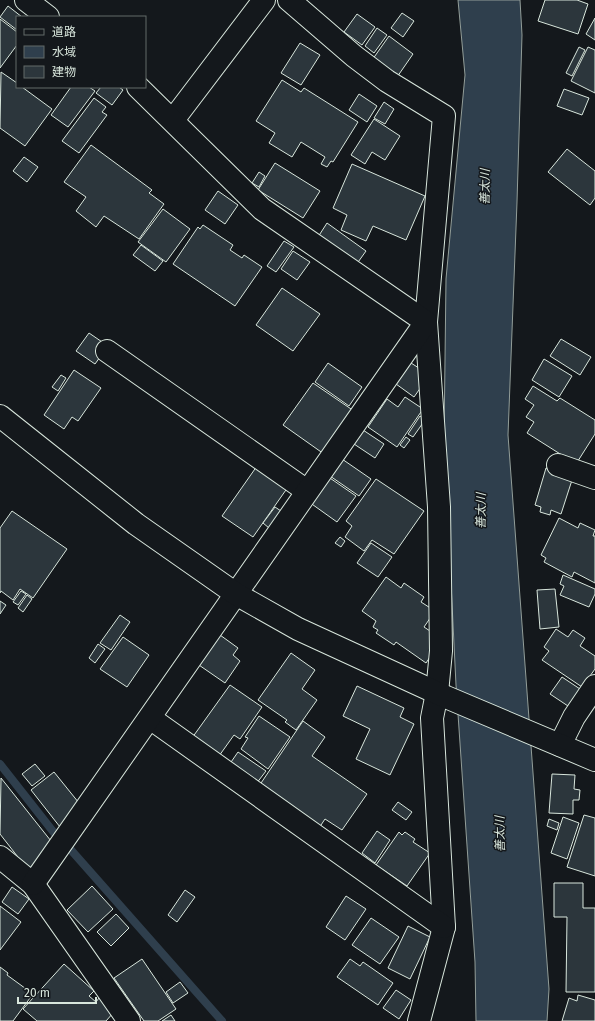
<svg xmlns="http://www.w3.org/2000/svg" width="595" height="1021" viewBox="0 0 595 1021" font-family="'Fira Sans','Noto Sans JP',sans-serif">
<style>
.water{fill:#2f3f4d;stroke:#939e99}
.lines{fill:none;stroke-linecap:round;stroke-linejoin:round}
.stream{stroke:#2f3f4d;stroke-width:8}
.building{fill:#2c363c;stroke:#d8e6dc}
.street-casing{stroke:#d8e6dc;stroke-width:24}
.secondary-casing{stroke:#d8e6dc;stroke-width:24}
.street{stroke:#14181c;stroke-width:22}
.secondary{stroke:#14181c;stroke-width:22}
.labels{text-anchor:middle;stroke-width:3;stroke-linejoin:round;paint-order:stroke}
.water-label{font-size:12px;font-style:italic;fill:#d8e6dc;stroke:#14181c}
</style>
<rect width="100%" height="100%" fill="#14181c"/>
<polygon class="water" points="458,0 520,0 522,35 517,202 508,435 549,989 547,1021 476,1021 475,962 456,685 444,440 446,279 465,75"/>
<g class="lines">
<g class="stream">
<polyline points="0,764 55,834"/>
<polyline points="71,850 222,1021"/>
</g>
</g>
<g class="building">
<polygon points="545,0 577,0 588,4 578,34 538,21"/>
<polygon points="8,6 22,17 17,17 17,30 0,17"/>
<polygon points="402,13 414,21 403,37 391,28"/>
<polygon points="357,14 375,27 362,45 344,32"/>
<polygon points="595,18 595,40 586,34"/>
<polygon points="0,19 17,32 17,45 0,68"/>
<polygon points="377,28 387,35 374,53 365,46"/>
<polygon points="389,36 413,54 395,80 370,63"/>
<polygon points="300,43 320,55 301,85 281,73"/>
<polygon points="579,47 585,50 572,76 566,73"/>
<polygon points="588,47 595,50 595,93 571,81"/>
<polygon points="1,72 17,83 17,87 22,87 52,109 25,146 0,128"/>
<polygon points="282,80 301,92 304,88 358,122 333,162 331,161 327,167 321,164 325,157 301,142 292,157 269,143 275,133 256,121"/>
<polygon points="71,87 89,87 95,91 68,127 51,115"/>
<polygon points="101,87 119,87 123,90 112,105 96,93"/>
<polygon points="564,89 589,98 582,115 557,106"/>
<polygon points="359,94 377,106 367,122 349,110"/>
<polygon points="94,98 106,107 102,112 107,115 79,153 62,141"/>
<polygon points="384,102 394,109 385,124 374,118"/>
<polygon points="374,119 400,136 385,160 372,152 365,164 351,155"/>
<polygon points="91,145 152,190 149,193 164,204 139,239 104,216 96,227 76,211 86,197 64,182"/>
<polygon points="567,149 595,171 595,198 590,205 548,172"/>
<polygon points="24,157 38,167 27,182 13,171"/>
<polygon points="275,163 320,191 303,218 258,190"/>
<polygon points="352,164 425,196 406,240 373,226 366,241 341,230 347,215 333,208"/>
<polygon points="259,172 265,176 259,187 252,183"/>
<polygon points="218,191 238,205 225,224 205,210"/>
<polygon points="163,209 190,229 166,262 138,242"/>
<polygon points="327,223 366,251 356,265 318,237"/>
<polygon points="203,225 233,245 230,250 242,258 244,255 262,267 235,306 173,264 198,227 200,229"/>
<polygon points="284,241 294,247 276,272 267,266"/>
<polygon points="141,245 163,261 155,271 133,255"/>
<polygon points="293,251 310,262 297,280 281,269"/>
<polygon points="282,288 320,314 293,351 256,325"/>
<polygon points="89,333 108,346 95,364 76,351"/>
<polygon points="561,339 591,357 580,375 550,356"/>
<polygon points="544,359 572,376 559,397 532,380"/>
<polygon points="328,363 362,387 349,406 315,382"/>
<polygon points="411,363 425,372 426,380 414,397 396,384"/>
<polygon points="74,370 101,388 78,421 72,417 64,429 44,415"/>
<polygon points="61,375 66,378 58,391 52,387"/>
<polygon points="313,383 354,411 324,454 283,425"/>
<polygon points="533,386 557,401 560,398 595,420 595,434 576,464 527,433 534,422 526,417 534,405 525,399"/>
<polygon points="405,397 423,409 397,447 368,427 387,399 398,407"/>
<polygon points="420,416 425,420 413,437 408,434"/>
<polygon points="360,428 384,444 375,458 351,442"/>
<polygon points="406,437 410,440 404,448 400,445"/>
<polygon points="342,459 371,479 359,496 330,476"/>
<polygon points="257,466 288,487 253,537 222,516"/>
<polygon points="546,468 573,477 561,514 551,510 550,515 540,512 541,507 535,505"/>
<polygon points="327,476 356,496 337,522 309,502"/>
<polygon points="376,479 424,511 394,554 372,540 364,551 345,537 352,526 346,521"/>
<polygon points="275,507 281,511 269,528 263,523"/>
<polygon points="12,511 67,549 33,598 20,589 13,600 1,591 0,593 0,528"/>
<polygon points="559,518 578,528 580,523 595,530 593,536 595,536 595,583 574,572 572,577 544,562 546,558 541,555"/>
<polygon points="340,537 345,541 341,547 335,543"/>
<polygon points="371,543 392,557 378,577 357,563"/>
<polygon points="563,575 595,589 595,594 589,607 560,595 564,586 560,584"/>
<polygon points="386,577 401,588 404,583 424,597 421,602 435,611 424,627 436,635 436,648 426,663 396,642 394,645 376,633 378,630 373,627 376,621 362,611"/>
<polygon points="555,589 559,627 540,629 537,590"/>
<polygon points="21,591 26,594 18,605 13,602"/>
<polygon points="27,595 32,599 23,612 18,608"/>
<polygon points="0,601 6,605 0,614"/>
<polygon points="120,615 130,622 111,650 100,643"/>
<polygon points="556,629 568,637 573,630 585,638 580,646 595,656 595,669 582,687 542,660 549,651 544,647"/>
<polygon points="220,635 238,648 233,655 240,661 225,683 196,663"/>
<polygon points="123,637 149,655 127,687 100,669"/>
<polygon points="98,644 105,649 95,663 89,658"/>
<polygon points="291,653 315,670 302,689 317,700 296,730 285,722 287,720 258,700"/>
<polygon points="562,677 580,689 568,706 550,694"/>
<polygon points="230,685 262,707 240,739 234,735 219,756 192,738"/>
<polygon points="357,686 404,708 400,717 414,724 390,775 356,759 370,729 343,716"/>
<polygon points="259,716 290,737 268,769 241,749 248,738 245,737"/>
<polygon points="303,721 325,737 312,756 367,794 342,830 325,819 319,828 259,786"/>
<polygon points="238,752 266,771 256,784 229,765"/>
<polygon points="35,764 45,776 32,786 22,774"/>
<polygon points="54,772 79,803 60,827 31,790"/>
<polygon points="552,774 575,775 574,789 580,790 579,800 573,800 573,814 549,813"/>
<polygon points="1,778 51,841 44,858 28,870 0,834"/>
<polygon points="398,802 412,812 406,820 392,810"/>
<polygon points="584,815 595,818 595,876 567,867"/>
<polygon points="563,817 579,823 567,859 551,853"/>
<polygon points="549,819 559,823 557,830 547,826"/>
<polygon points="377,831 390,840 375,863 362,853"/>
<polygon points="399,832 402,835 405,832 415,839 413,842 430,853 407,886 376,865"/>
<polygon points="554,883 583,883 583,908 595,908 595,992 566,992 567,917 554,917"/>
<polygon points="92,886 113,909 88,932 67,910"/>
<polygon points="12,887 29,899 18,914 2,902"/>
<polygon points="185,890 195,897 177,922 168,915"/>
<polygon points="346,896 366,909 345,940 326,927"/>
<polygon points="0,906 21,922 0,950"/>
<polygon points="116,914 129,928 111,946 97,932"/>
<polygon points="371,918 399,937 380,964 352,945"/>
<polygon points="408,926 430,937 410,979 388,968"/>
<polygon points="142,959 176,1009 158,1021 144,1021 114,978"/>
<polygon points="350,959 360,966 363,962 393,983 378,1005 337,977"/>
<polygon points="64,964 94,991 89,996 96,1002 99,998 114,1012 106,1021 37,1021 23,1009"/>
<polygon points="0,967 8,973 7,975 33,994 13,1021 0,1021"/>
<polygon points="180,982 188,993 173,1003 166,992"/>
<polygon points="396,990 411,1000 399,1019 383,1008"/>
<polygon points="578,995 595,1000 595,1021 562,1021 569,998 577,1001"/>
<polygon points="171,1015 175,1021 162,1021"/>
</g>
<g class="lines">
<defs>
<g id="street">
<polyline points="26,0 48,17"/>
<polyline points="289,0 354,56 387,81 444,116 426,322 439,507 441,651 437,693 432,718 444,927 419,1021"/>
<polyline points="173,120 264,0"/>
<polyline points="107,351 307,491"/>
<polyline points="558,465 595,478"/>
<polyline points="150,718 444,927"/>
<polyline points="560,745 574,717 595,686"/>
<polyline points="0,857 33,884 129,1021"/>
<polyline points="33,884 426,322 262,209 138,87"/>
</g>
<polyline id="secondary" points="0,416 136,524 236,594 298,629 446,697 595,760"/>
</defs>
<use href="#street" class="street-casing"/>
<use href="#secondary" class="secondary-casing"/>
<use href="#street" class="street"/>
<use href="#secondary" class="secondary"/>
</g>
<g class="labels">
<g class="water-label">
<text transform="translate(485 187) rotate(-89)" y="4">善太川</text>
<text transform="translate(481 511) rotate(-89)" y="4">善太川</text>
<text transform="translate(500 834) rotate(-91)" y="4">善太川</text>
</g>
</g>
<rect x="16" y="16" width="130" height="72" fill="#14181c" stroke="#626a69"/>
<rect x="24" y="29" width="20" height="6" fill="#14181c" stroke="#626a69"/>
<text x="52" y="36" font-size="12" fill="#d8e6dc">道路</text>
<rect x="24" y="46" width="20" height="12" fill="#2f3f4d" stroke="#626a69"/>
<text x="52" y="56" font-size="12" fill="#d8e6dc">水域</text>
<rect x="24" y="66" width="20" height="12" fill="#2c363c" stroke="#626a69"/>
<text x="52" y="76" font-size="12" fill="#d8e6dc">建物</text>
<path d="M18 997v6h78v-6" fill="none" stroke="#d8e6dc" stroke-width="2"/>
<text x="24" y="997" font-size="12" fill="#d8e6dc" stroke="#14181c" stroke-width="3" paint-order="stroke">20 m</text>
</svg>
